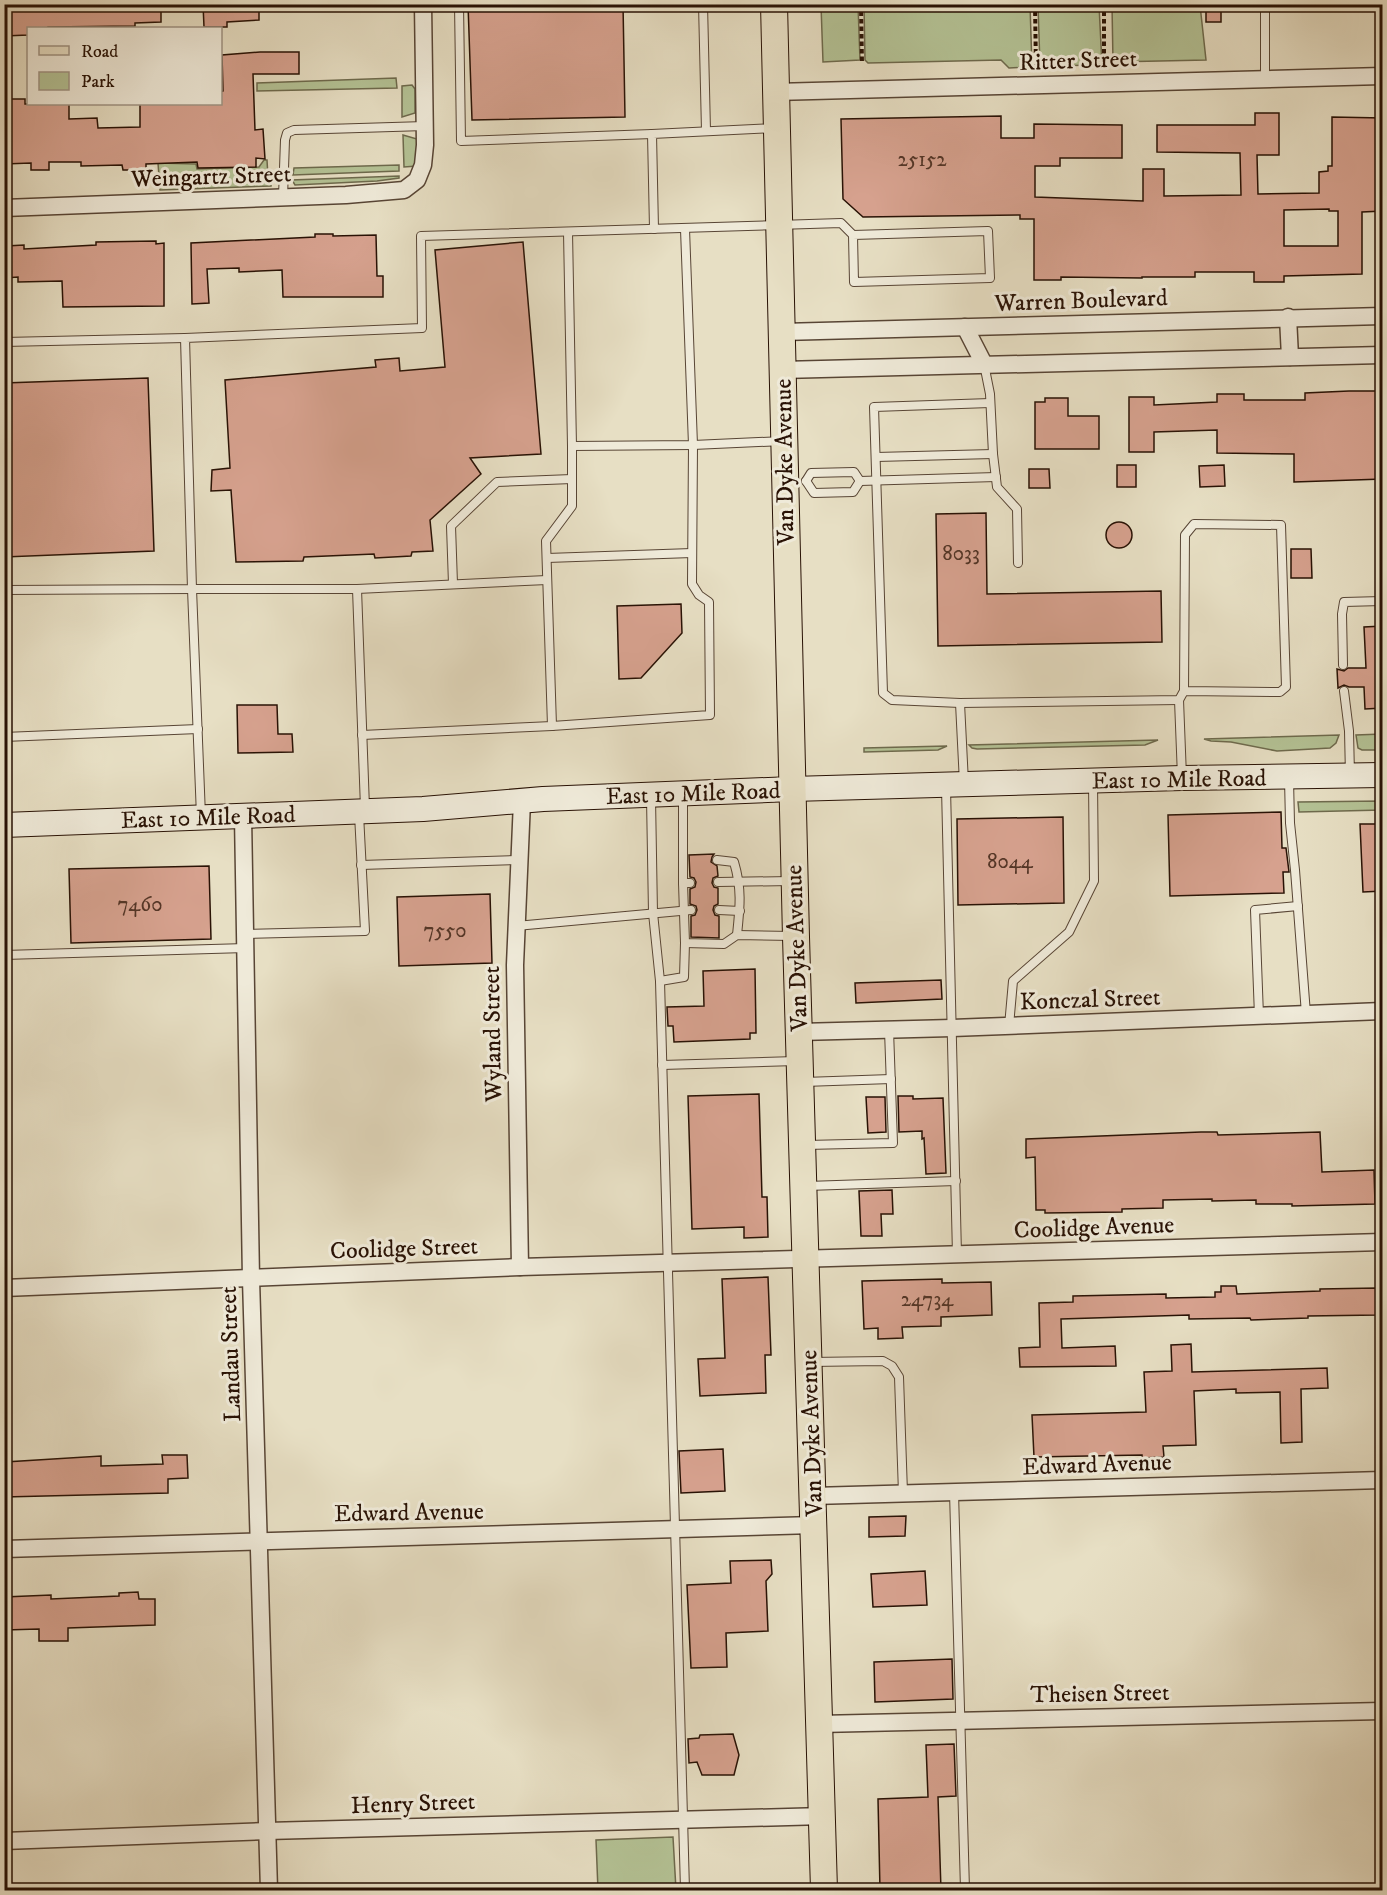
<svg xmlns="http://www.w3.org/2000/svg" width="1387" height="1895" viewBox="0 0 1387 1895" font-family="'IM FELL DW Pica',serif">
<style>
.green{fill:#b4c295;stroke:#6e6a4d;stroke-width:1.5}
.building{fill:#d6a18e;stroke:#291205;stroke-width:1.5;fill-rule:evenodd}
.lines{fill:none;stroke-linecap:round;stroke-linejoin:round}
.lane-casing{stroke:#584535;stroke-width:10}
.street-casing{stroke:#584535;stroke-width:19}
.secondary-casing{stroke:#291205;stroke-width:26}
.primary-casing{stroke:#291205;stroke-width:28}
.path{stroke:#291205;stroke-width:4;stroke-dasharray:4.5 3;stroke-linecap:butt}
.lane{stroke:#efead9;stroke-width:8}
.street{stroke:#efead9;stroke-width:16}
.secondary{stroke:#efead9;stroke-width:24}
.primary{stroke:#e7dfc4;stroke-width:26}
.labels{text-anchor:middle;stroke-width:6;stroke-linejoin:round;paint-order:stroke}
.number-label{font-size:21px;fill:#543627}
.street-label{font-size:24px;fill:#291205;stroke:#efead9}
</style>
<rect width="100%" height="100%" fill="#e7dfc4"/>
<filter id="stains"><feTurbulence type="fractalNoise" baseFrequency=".00333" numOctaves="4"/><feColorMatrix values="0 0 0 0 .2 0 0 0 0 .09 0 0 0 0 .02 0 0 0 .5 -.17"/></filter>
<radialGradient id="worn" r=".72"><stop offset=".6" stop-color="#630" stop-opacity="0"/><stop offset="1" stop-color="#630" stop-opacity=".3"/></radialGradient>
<g class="green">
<polygon points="821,5 858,5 860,60 823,62"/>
<polygon points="864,5 1030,5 1032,67 1009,68 1001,60 868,63 865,60"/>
<polygon points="1038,5 1099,5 1102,65 1040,66"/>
<polygon points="1112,5 1200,5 1206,60 1113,62"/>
<polygon points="396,78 397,88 257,91 257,83"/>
<polygon points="412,85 415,89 415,113 402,117 402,86"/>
<polygon points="403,135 417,139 417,166 404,167"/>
<polygon points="264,160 267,160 268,177 271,182 271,186 160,190 158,163 196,164 197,169 259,167"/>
<polygon points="399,165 399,171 293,175 294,168"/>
<polygon points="399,176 399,178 377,181 295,185 292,180"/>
<polygon points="1382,734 1382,750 1362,750 1358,748 1356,735"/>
<polygon points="1339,735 1336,743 1330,748 1277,751 1231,742 1211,741 1204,739"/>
<polygon points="1158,740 1145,745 977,749 972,748 969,745"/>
<polygon points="947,746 938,750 864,752 864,748"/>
<polygon points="1382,801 1382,810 1299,812 1298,802"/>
<polygon points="673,1837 676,1890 598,1890 596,1840"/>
</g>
<g class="building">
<polygon points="4,4 161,4 161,22 135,23 135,26 48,27 48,28 28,28 28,35 4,36"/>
<polygon points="203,4 259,4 259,20 227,22 227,27 204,27"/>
<polygon points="468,4 623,4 625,117 472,120"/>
<rect x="1206" y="4" width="15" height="18"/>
<polygon points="260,52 299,52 299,74 253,74 255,130 263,129 265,159 256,158 256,167 198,168 197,162 146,164 146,170 123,170 122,165 81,166 81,162 49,162 49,170 31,170 31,163 4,164 4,99 25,99 25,104 69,104 69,119 97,118 98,128 140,127 140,104 220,104 220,92 223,91 222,55"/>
<path d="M1255,113H1279V155H1257L1258,194L1319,193V172L1328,171V166H1332V117L1383,118V211L1362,212V274L1284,276V282H1254V272H1195V277H1142V278L1061,277V280H1034V219H1020V215L863,217L843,199L841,119L1001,116V138H1034V124L1122,125V158H1060V166H1035V197L1143,201V169H1164V196L1241,195L1240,153L1157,152V125H1255ZM1329,209V211H1338V246H1284V210Z"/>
<polygon points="315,234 333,234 333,236 376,235 377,276 383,276 383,297 283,297 282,270 239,272 239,268 207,269 209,303 192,304 191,243 315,237"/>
<polygon points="156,241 156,244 164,243 164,306 63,307 62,281 18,282 18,277 4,278 4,250 7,250 6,246 24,245 24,249 96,245 96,242"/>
<polygon points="523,242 541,454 470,458 481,474 430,520 433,551 412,552 411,556 375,558 374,554 304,557 303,561 236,562 231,490 211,491 212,470 230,468 225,380 376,367 375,360 399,358 400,371 445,367 435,250"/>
<polygon points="148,378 154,551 4,557 4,383"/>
<polygon points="1349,391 1376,391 1376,459 1383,459 1383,479 1294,482 1294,454 1217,453 1217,430 1154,432 1154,452 1129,452 1129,397 1154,397 1154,405 1217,402 1217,394 1244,394 1244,400 1305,400 1305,393"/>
<polygon points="1045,398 1068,398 1068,416 1099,416 1099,449 1035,449 1035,402 1045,402"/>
<rect x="1117" y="465" width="19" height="22"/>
<polygon points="1224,465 1225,486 1200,487 1199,466"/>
<polygon points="1029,469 1049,469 1050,488 1029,488"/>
<polygon points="986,513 987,594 1161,591 1162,642 938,646 936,514"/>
<circle cx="1119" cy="535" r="13"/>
<polygon points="1291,549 1311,549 1312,578 1291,578"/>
<polygon points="681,604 682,633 641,678 619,679 617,606"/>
<polygon points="1383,626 1383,708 1365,709 1364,687 1349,687 1344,685 1338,688 1337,669 1344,671 1348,668 1366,668 1364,627"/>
<polygon points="237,705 277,705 278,734 292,734 293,752 238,753"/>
<polygon points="1281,812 1282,848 1286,848 1289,872 1283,872 1284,893 1170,896 1168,815"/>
<polygon points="1063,817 1064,903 958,905 957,819"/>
<polygon points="1360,824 1383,824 1383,891 1363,892"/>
<polygon points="714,854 712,857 711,862 717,866 718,876 713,878 712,883 714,887 718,888 718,904 714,906 713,910 715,915 719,916 719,938 691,937 691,916 695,915 697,910 696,906 690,904 690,889 695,887 696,882 694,878 690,877 689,855"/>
<polygon points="209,866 211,939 71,943 69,869"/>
<polygon points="490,894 492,963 399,966 397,897"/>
<polygon points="755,969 756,1033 750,1033 750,1039 674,1042 673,1026 668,1026 667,1007 704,1006 703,971"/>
<polygon points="941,980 942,999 856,1003 855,983"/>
<polygon points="759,1094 762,1197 767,1197 768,1237 744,1238 744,1227 692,1229 688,1096"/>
<polygon points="898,1096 913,1096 913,1099 943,1098 946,1173 926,1174 924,1138 922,1139 922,1131 899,1132"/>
<polygon points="866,1097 885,1097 886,1132 868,1133"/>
<polygon points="1201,1132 1217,1132 1218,1135 1320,1132 1322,1172 1374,1170 1375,1204 1292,1206 1292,1204 1256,1204 1256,1200 1212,1201 1212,1199 1163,1200 1163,1208 1122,1209 1122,1212 1045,1213 1045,1210 1036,1210 1035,1157 1026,1158 1026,1139"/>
<polygon points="892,1190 893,1214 881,1214 882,1236 861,1236 859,1191"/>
<polygon points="768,1277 771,1355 765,1355 766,1393 700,1396 698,1359 725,1358 722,1279"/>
<polygon points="942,1279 942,1283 991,1282 992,1315 941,1317 941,1326 902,1327 903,1338 878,1339 878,1328 864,1329 862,1281"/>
<polygon points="1221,1286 1236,1286 1237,1294 1320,1291 1320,1289 1377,1288 1378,1315 1308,1316 1308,1318 1251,1320 1250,1318 1189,1319 1189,1315 1061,1319 1062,1348 1115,1346 1116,1366 1020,1367 1019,1348 1040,1347 1039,1303 1073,1302 1073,1296 1166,1294 1166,1298 1215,1297 1215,1292 1221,1292"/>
<polygon points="1191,1344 1192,1372 1327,1368 1328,1388 1301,1389 1302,1442 1281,1443 1280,1392 1236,1393 1236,1389 1194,1391 1196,1445 1163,1446 1164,1457 1142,1458 1142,1455 1034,1457 1032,1415 1146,1412 1144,1372 1172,1371 1171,1345"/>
<polygon points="723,1449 725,1491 681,1493 679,1451"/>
<polygon points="162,1455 187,1455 188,1478 168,1479 168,1493 4,1497 5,1462 101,1456 101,1466 163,1464"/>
<polygon points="906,1516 905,1536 869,1537 869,1517"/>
<polygon points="771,1560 772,1574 766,1581 768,1631 726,1633 727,1667 691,1668 687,1585 731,1583 730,1561"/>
<polygon points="925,1571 927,1605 873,1607 871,1574"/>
<polygon points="138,1592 139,1599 155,1599 155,1625 68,1628 68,1641 39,1641 39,1629 4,1630 4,1597 51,1595 51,1599 119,1596 119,1593"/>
<polygon points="952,1659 953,1699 875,1702 874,1662"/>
<polygon points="733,1734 739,1755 734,1775 702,1775 697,1762 689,1763 688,1739 699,1738 700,1735"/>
<polygon points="954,1744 956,1796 938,1797 941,1890 880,1890 878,1799 928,1797 926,1745"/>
</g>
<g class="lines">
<defs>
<g id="lane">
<polyline points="459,4 461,141 652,134"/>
<polyline points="703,4 706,131"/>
<polyline points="1265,4 1265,79"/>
<polyline points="283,197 285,140 287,133 294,130 425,126"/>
<polyline points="654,229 652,134 775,128"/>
<polyline points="568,232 572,446"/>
<polyline points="4,342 185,338"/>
<polyline points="984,364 990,394 993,454 997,487 1017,509 1018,563"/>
<polyline points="990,403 874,407 883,693 892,700 960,703 1179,700 1184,691 1280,692 1286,687 1281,525 1194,524 1185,535 1184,691"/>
<polyline points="876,457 993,454"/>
<polyline points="806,481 814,493 853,492 860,481"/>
<polyline points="806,481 811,473 854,472 860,481"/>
<polyline points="860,481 996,477"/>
<polyline points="547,558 692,553"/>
<polyline points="453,584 451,526 497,482 572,479"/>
<polyline points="357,589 547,580"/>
<polyline points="4,590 192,589 185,338 422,328 421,236 841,223 853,235 988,231 990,278 854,282 853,235"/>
<polyline points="1343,665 1342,614 1344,602 1382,601"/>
<polyline points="1344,691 1349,731 1350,775"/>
<polyline points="1179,700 1182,777"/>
<polyline points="960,703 964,783"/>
<polyline points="552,726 710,715 709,602 699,595 692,584 693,445 685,229"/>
<polyline points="362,735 552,726 546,541 572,506 572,446 693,445 783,441"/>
<polyline points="4,737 198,729"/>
<polyline points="1289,779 1290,823 1295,870 1306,1014"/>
<polyline points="946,788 957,1255"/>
<polyline points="683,797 683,883 690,883"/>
<polyline points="651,798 653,913 660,981 685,1890"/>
<polyline points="201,816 192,589 357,589 365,808"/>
<path d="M717,860L734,862C742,889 740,907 737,935"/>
<polyline points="361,865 519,860"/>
<polyline points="718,882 791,881"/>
<polyline points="683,883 685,943 724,944 737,935 792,936"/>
<polyline points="719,910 740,911"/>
<polyline points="516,926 691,910"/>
<polyline points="246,934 365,931 359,814"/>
<polyline points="4,955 246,948"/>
<polyline points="660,981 684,977 685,943"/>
<polyline points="1259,1016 1255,910 1298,906"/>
<polyline points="1009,1026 1013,981 1069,932 1094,881 1093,781"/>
<polyline points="662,1065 796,1061"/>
<polyline points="804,1082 891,1079"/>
<polyline points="806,1145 893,1143 889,1030"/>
<polyline points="807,1186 956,1181"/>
<polyline points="810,1362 883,1361 892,1366 899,1377 903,1493"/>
<polyline points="954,1492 965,1890"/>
</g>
<g id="street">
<polyline points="775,92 1382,76"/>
<polyline points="4,208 346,195 404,190 417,180 423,165 425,145 423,4"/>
<polyline points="1288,317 1290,357"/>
<polyline points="965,327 984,364"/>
<polyline points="782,332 1382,316"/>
<polyline points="782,370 1382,355"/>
<polyline points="243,816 251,1279 269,1890"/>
<polyline points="799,1032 952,1028 1382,1011"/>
<polyline points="520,1267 515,965 522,801"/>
<polyline points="4,1288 520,1267 1382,1242"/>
<polyline points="813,1496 1382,1480"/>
<polyline points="4,1549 814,1525"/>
<polyline points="819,1724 1382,1711"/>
<polyline points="4,1841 267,1831 824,1816"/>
</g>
<polyline id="secondary" points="4,825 423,809 543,799 792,789 1182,778 1382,775"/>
<polyline id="primary" points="774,4 796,937 824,1890"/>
</defs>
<use href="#lane" class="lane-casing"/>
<use href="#street" class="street-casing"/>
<use href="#secondary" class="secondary-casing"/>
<use href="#primary" class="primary-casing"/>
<g class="path">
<polyline points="861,4 862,64"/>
<polyline points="1035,4 1036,69"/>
<polyline points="1104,4 1104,67"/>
</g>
<use href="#lane" class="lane"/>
<use href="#street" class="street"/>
<use href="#secondary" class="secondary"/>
<use href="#primary" class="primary"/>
</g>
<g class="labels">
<g class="number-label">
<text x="922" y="166">25152</text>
<text x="961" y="560">8033</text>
<text x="1010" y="868">8044</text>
<text x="140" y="911">7460</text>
<text x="445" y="937">7550</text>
<text x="927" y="1306">24734</text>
</g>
<g class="street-label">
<text transform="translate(1078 60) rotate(-2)" y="8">Ritter Street</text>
<text transform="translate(211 176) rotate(-2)" y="8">Weingartz Street</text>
<text transform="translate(1081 300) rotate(-2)" y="8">Warren Boulevard</text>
<text transform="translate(784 462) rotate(-91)" y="8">Van Dyke Avenue</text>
<text transform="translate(1179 779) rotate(-1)" y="8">East 10 Mile Road</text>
<text transform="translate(693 793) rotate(-2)" y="8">East 10 Mile Road</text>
<text transform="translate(208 817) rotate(-2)" y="8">East 10 Mile Road</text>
<text transform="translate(796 948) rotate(-92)" y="8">Van Dyke Avenue</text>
<text transform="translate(1090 999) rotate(-2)" y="8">Konczal Street</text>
<text transform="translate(492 1034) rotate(-91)" y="8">Wyland Street</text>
<text transform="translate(1094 1227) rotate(-2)" y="8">Coolidge Avenue</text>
<text transform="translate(404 1248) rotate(-2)" y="8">Coolidge Street</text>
<text transform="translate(230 1354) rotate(-92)" y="8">Landau Street</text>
<text transform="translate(811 1433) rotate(-92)" y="8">Van Dyke Avenue</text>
<text transform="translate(1097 1464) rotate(-2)" y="8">Edward Avenue</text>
<text transform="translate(409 1512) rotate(-1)" y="8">Edward Avenue</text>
<text transform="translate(1100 1693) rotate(-1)" y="8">Theisen Street</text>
<text transform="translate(413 1803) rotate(-2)" y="8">Henry Street</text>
</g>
</g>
<rect width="1387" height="1895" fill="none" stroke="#e7dfc4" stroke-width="24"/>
<rect x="6" y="6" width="1375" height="1883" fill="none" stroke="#291205" stroke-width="3"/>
<rect x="12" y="12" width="1363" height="1871" fill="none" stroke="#291205" stroke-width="1.5"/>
<rect x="27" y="27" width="195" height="78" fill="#efead9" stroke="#a09484" stroke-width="1.5"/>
<rect x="39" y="46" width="30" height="9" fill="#e7dfc4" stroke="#a09484" stroke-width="1.5"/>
<text x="81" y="57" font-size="18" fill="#291205">Road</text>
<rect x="39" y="72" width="30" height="18" fill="#b4c295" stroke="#a09484" stroke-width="1.5"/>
<text x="81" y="87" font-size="18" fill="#291205">Park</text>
<rect width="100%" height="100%" filter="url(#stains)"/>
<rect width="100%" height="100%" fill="url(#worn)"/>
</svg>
